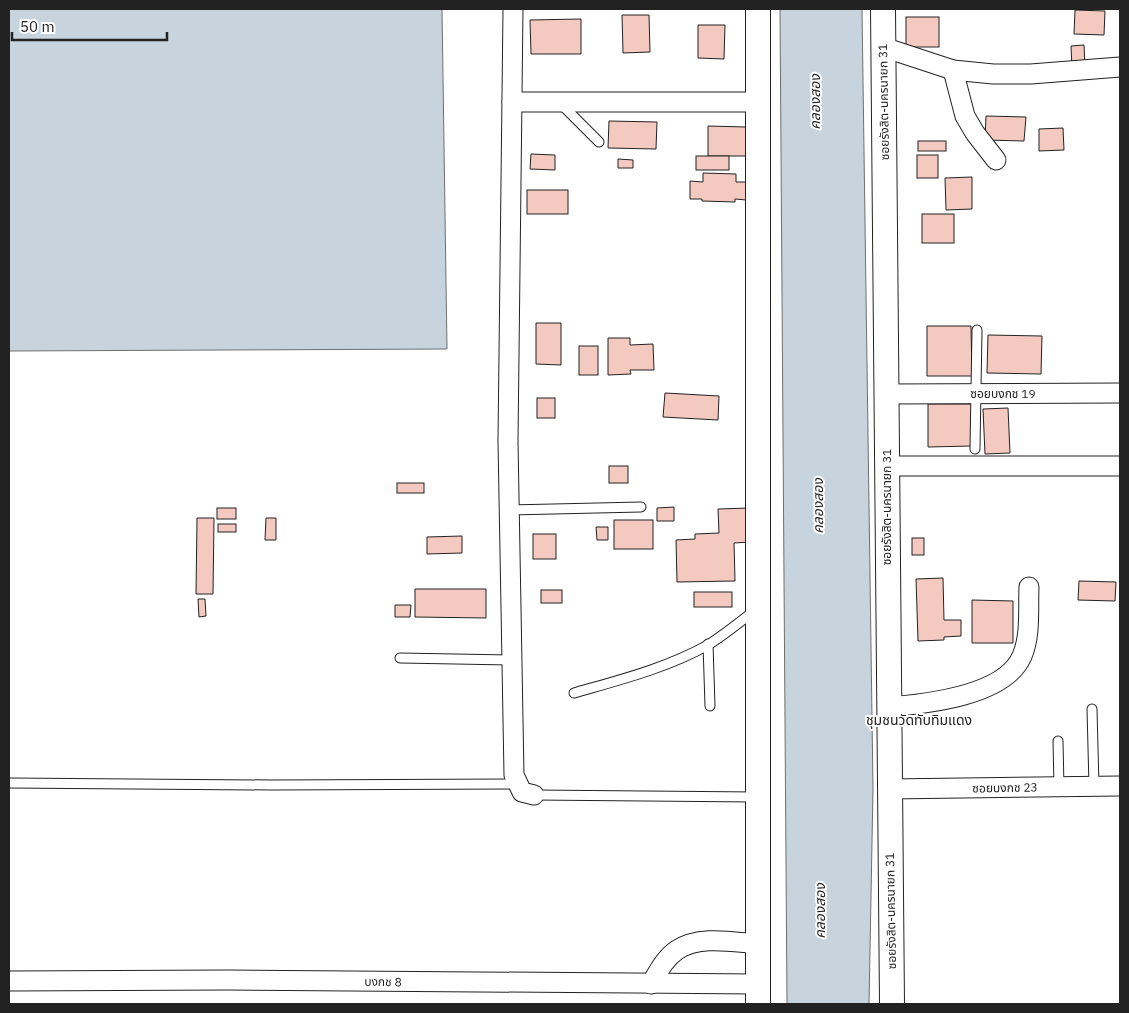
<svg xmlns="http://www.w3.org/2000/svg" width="1129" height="1013" viewBox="0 0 1129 1013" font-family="'IBM Plex Sans','Noto Sans Thai',sans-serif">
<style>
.water{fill:#c7d3dd;stroke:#6f6f6f}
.building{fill:#f3c9c0;stroke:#222}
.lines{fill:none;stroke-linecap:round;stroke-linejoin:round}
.service-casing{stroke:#222;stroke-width:11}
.minor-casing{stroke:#222;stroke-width:21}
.tertiary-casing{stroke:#222;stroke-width:26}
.service{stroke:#fff;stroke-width:9}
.minor{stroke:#fff;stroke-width:19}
.tertiary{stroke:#fff;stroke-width:24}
.labels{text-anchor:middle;stroke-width:4;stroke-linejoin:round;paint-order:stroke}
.street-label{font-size:12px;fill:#222;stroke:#fff}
.water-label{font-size:14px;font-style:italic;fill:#222;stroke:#fff}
.neighbourhood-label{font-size:14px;fill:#222;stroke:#fff}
</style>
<rect width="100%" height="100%" fill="#fff"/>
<g class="water">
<polygon points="9,9 442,9 447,349 9,351"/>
<polygon points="780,9 862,9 873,788 869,1004 787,1004"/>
</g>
<g class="building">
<polygon points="1075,10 1105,11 1104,35 1074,34"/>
<polygon points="622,15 649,15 650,52 623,53"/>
<rect x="906" y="17" width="33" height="30"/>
<polygon points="581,19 581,54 531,54 530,20"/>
<polygon points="698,25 725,25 724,59 698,58"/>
<polygon points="1084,45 1085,67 1072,68 1071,46"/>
<polygon points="986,116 1026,117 1024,141 985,140"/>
<polygon points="609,121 657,122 656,149 608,148"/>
<polygon points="708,126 746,127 746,156 708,156"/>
<polygon points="1063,128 1064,150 1039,151 1039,129"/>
<rect x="918" y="141" width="28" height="10"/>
<polygon points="531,154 555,155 555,170 530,169"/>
<rect x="917" y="155" width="21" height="23"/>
<rect x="696" y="156" width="33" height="14"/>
<polygon points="618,159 633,160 633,168 618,168"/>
<polygon points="703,173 736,174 736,182 747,182 746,200 735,199 735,202 702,201 702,199 690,199 690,181 703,182"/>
<polygon points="972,177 972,209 946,210 945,178"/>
<rect x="527" y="190" width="41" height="24"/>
<rect x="922" y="214" width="32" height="29"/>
<polygon points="536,323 561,323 561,365 536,364"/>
<polygon points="927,326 971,326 972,376 927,376"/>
<polygon points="988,335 1042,336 1041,374 987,373"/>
<polygon points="608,338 630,338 630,345 653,344 654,370 630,370 631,374 608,375"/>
<rect x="579" y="346" width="19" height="29"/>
<polygon points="665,393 719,396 718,420 663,417"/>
<rect x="537" y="398" width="18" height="20"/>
<polygon points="928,404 972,404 972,446 928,447"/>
<polygon points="1008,408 1010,453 985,454 983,409"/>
<rect x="609" y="466" width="19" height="17"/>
<rect x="397" y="483" width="27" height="10"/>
<polygon points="674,507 674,521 657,521 657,508"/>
<rect x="217" y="508" width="19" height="11"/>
<polygon points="749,508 750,542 734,543 735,581 677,582 676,540 695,539 695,534 719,533 718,509"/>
<polygon points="197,518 214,518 213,594 196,594"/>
<polygon points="266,518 276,518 276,540 265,540"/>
<rect x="614" y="520" width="39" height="29"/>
<rect x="218" y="524" width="18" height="8"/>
<polygon points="596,527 608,527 608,540 597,540"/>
<rect x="533" y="534" width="23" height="25"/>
<polygon points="462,536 462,553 427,554 427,537"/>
<rect x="912" y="538" width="12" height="17"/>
<polygon points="943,578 944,620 961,620 961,636 944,637 944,640 918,641 916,579"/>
<polygon points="1079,581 1116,582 1115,601 1078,600"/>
<polygon points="415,589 486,589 486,618 415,617"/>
<rect x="541" y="590" width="21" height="13"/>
<rect x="694" y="592" width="38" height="15"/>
<polygon points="198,599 205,599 206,616 199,617"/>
<polygon points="972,600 1013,601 1013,643 972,643"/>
<polygon points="395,605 411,605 410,617 395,617"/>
</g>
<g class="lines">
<defs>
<g id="service">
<polyline points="560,103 599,142"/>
<polyline points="975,449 977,330"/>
<polyline points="509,510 641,507"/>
<polyline points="708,644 710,706"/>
<polyline points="400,658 512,660"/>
<path d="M574,693C619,680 667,668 708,645C724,635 740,622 754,611"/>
<polyline points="1092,709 1094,786"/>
<polyline points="1058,741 1059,787"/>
<polyline points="9,783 272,785 517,784"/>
<polyline points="534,795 756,797"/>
</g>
<g id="minor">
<polyline points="513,9 508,441 514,775 522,792 534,795"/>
<polyline points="883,47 953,70 993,74 1031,74 1120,67"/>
<polyline points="953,70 965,116 975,133 996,160"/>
<polyline points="512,102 759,102"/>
<polyline points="887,394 1120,393"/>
<polyline points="887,466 1120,466"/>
<path d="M888,707C926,704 1005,696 1022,656C1031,635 1028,609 1029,587"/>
<polyline points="889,789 1120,786"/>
<polyline points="9,981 228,980 758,984"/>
<path d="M651,984C658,972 665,958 677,950C700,935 732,942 758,944"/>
</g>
<g id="tertiary">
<polyline points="883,9 892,1004"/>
<polyline points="758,1004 758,9"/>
</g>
</defs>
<use href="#service" class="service-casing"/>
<use href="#minor" class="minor-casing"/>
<use href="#tertiary" class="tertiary-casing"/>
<use href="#service" class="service"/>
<use href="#minor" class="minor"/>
<use href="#tertiary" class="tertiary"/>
</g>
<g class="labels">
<g class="street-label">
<text transform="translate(884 102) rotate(-91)" y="4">ซอยรังสิต-นครนายก 31</text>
<text x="1003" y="398">ซอยบงกช 19</text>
<text transform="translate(887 507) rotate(-90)" y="4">ซอยรังสิต-นครนายก 31</text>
<text transform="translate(1005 788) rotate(-1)" y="4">ซอยบงกช 23</text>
<text transform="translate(891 911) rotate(-91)" y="4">ซอยรังสิต-นครนายก 31</text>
<text transform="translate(383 982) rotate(1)" y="4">บงกช 8</text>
</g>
<g class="water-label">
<text transform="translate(815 102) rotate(-90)" y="5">คลองสอง</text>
<text transform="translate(818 506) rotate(-90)" y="5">คลองสอง</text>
<text transform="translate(820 911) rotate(-90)" y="5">คลองสอง</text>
</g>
<g class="neighbourhood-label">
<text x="919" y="725">ชุมชนวัดทับทิมแดง</text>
</g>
</g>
<rect width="1129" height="1013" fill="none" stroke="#222222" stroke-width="20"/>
<path d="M12 32v8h155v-8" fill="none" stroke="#222222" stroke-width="2.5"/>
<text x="20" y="32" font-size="15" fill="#222222" stroke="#ffffff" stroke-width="4" paint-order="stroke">50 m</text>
</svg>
